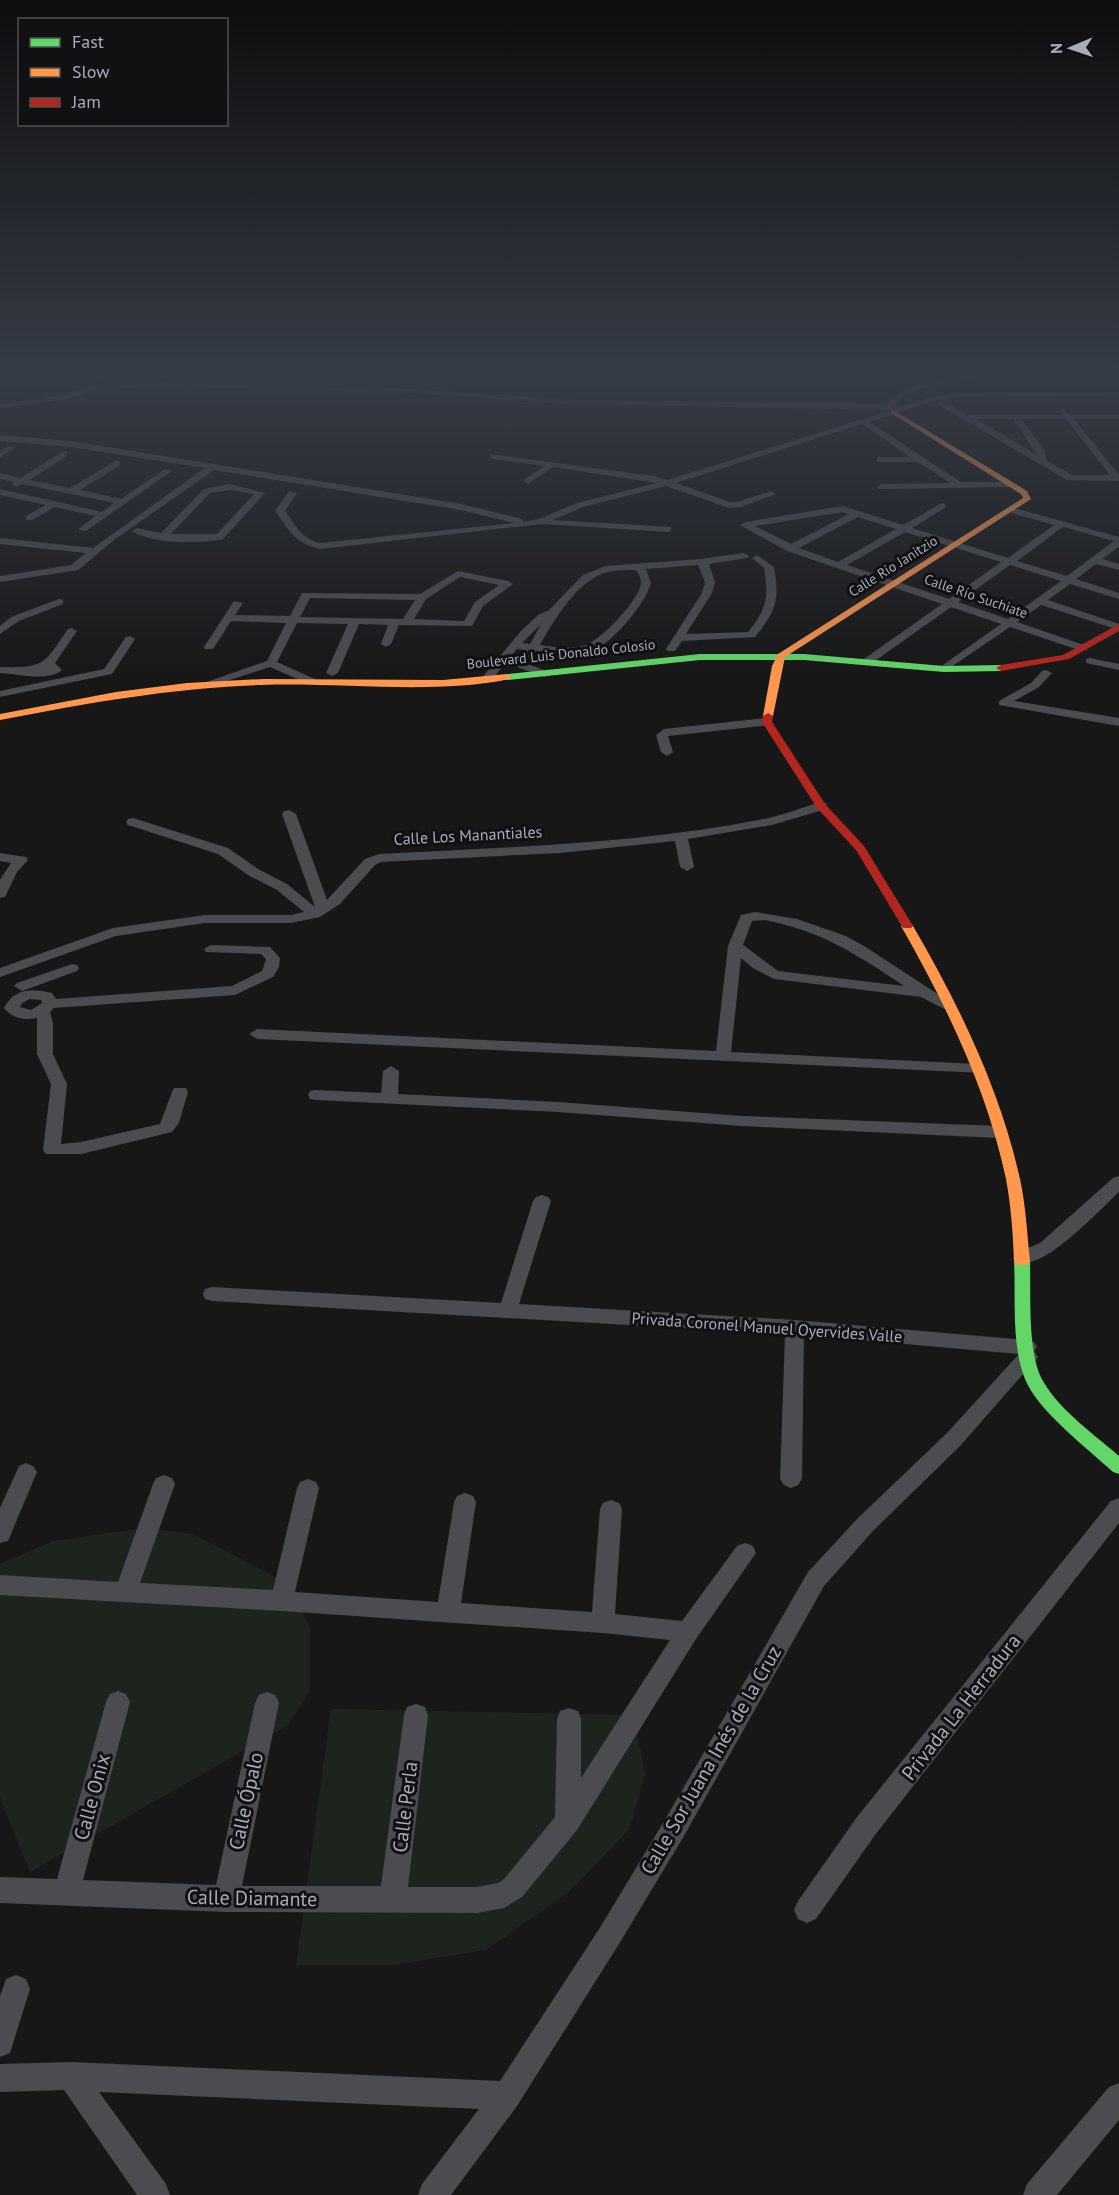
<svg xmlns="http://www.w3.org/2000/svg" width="1119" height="2195" viewBox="0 0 1119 2195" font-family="'PT Sans',sans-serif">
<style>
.green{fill:#1d241e}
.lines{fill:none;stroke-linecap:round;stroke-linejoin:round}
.street{fill:#4b4c50;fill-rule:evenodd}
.fast{fill:#63d668;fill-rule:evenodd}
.slow{fill:#ff974d;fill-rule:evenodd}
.jam{fill:#b3261e;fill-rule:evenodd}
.labels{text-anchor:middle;stroke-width:6;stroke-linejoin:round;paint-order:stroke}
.far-street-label{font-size:14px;fill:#a8adb8;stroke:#111113}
.street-label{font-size:16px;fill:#a8adb8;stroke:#111113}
.near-street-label{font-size:20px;fill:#a8adb8;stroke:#111113}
</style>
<rect width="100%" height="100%" fill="#171717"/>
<g class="green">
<polygon points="143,1528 193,1534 289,1584 310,1627 310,1691 287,1726 30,1872 0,1798 0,1564 53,1541"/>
<polygon points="331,1709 634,1715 645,1775 629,1830 568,1893 486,1950 393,1965 296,1965"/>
</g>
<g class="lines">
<g class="street">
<path d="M107,371H117L98,380L95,386L149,382L274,385L277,371H285L282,385L394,388L571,400L888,404C904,381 944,379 970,376L974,378L973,380C949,384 910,383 895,405L899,407L937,396L961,393L1119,392V396L961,397L938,400L869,422L961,482H1012L1013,484L1009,487L878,489L877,487L881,484L950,483L918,462H877V458L880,457H910L862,424L676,483L730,502H737L771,491L776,494L741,507L729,508L666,486L583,507L553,520L671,527V531L668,532L542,524L320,549C294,543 290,531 275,511L289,491L297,493L285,511C295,525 302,539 320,543L514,523L461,510L214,470L114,540L78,570L0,582V576L71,565L86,553L0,544V538L93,548L205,468L71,447L0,441V435L71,441L461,504L522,519L523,522L539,519L577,503L657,483L553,467L528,484L524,481L525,479L544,466L493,459L490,458V454L654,476L667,480L892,410L571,404L394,392L149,386L91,391L66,399L0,408V404L65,395L87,387L92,377Z"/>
<path d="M942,401L968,415H1062L1059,411L1063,409L1070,415H1119V419H1074L1119,475V481L1067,480L939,405L938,403ZM976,419H1013L1037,455ZM1021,419H1066L1110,475H1072L1047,461L1045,451Z"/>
<polygon points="8,446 15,448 0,457 0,451"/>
<polygon points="64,451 67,452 67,456 29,480 70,488 117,460 120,461 120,465 80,490 121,499 165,469 172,471 86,531 78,529 96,516 55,507 32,520 26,520 26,516 46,505 0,495 0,489 102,512 114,503 23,484 16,487 12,484 14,482 0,479 0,473 20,478"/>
<path d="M230,484L265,493L223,539C201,544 151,544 132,531L137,528L161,533L204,489ZM230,490L254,494L217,534H171L210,493Z"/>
<path d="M942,503L945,504V508L912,528L1008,558L1054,525L1008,512L1006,510L1011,507L1119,537V547L1102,559L1119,564V570L1096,564L1076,579L1119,593V599L1070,584L1048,600L1119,624V630L1041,605L1017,622L1087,646V650H1079L1010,627L944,672L940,671V667L1001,624L951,607L872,663H864V659L942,604L787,551L740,525L745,522L843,506L903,525ZM843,512L849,514L791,544L755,526ZM858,517L896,529L838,562L799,548ZM1063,527L1114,541L1067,576L1017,561ZM905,532L1001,562L949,599L847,565ZM1010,565L1061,581L1008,619L958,602Z"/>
<path d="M744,553L749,556L747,558L709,564L715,582L712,593L686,634L748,632C767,609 769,597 764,568L752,558L757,555L774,567C780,600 776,611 755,637L682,641L675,651H667L666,649L702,593L705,582L698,565L646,569L651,583C645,604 613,643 593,650C575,657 554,654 536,651L525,663L549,672L551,674L545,677L514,666L512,664L525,650L517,649L490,682H482L480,680L521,631L538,615L549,610L583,575L606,566L700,559ZM636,570C639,574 641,578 641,583C640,599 602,639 586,645C573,650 554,647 540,645C554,620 578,579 608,572C617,570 627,570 636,570ZM541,624L530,644L522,643Z"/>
<path d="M458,571L508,581L513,584L483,606L472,626L399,625L391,644L386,647L381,644L388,625L359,624L338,673L332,676L326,673L348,624L297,623L277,662L317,680V684H309L270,667L208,687H200L198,685L267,661L286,623L231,621L213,649H205L204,647L234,601L243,603L235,615L290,616L302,593L420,594ZM460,577L499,585L475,602L464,621L414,619L426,599ZM310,598L415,600L403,619L300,617Z"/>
<polygon points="59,599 63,600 63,604 19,621 0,634 0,626 11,617"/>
<path d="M72,628L77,631L55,663L62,670C48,682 19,674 0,673V667C45,668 43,665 68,629Z"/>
<polygon points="130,636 135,639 112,674 0,697 0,691 104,669 126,637"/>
<polygon points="1090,658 1119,664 1119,670 1086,663 1086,659"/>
<polygon points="1046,670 1052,673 1039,687 1014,701 1119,718 1119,726 999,705 999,701 1031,683 1042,671"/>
<polygon points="767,718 771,719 771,725 668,736 673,752 667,756 661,752 656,735 664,729"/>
<path d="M821,802L826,803L827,806L826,809L772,825L688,839L694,867L687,871L680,867L675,841L560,853L381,862L375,865L340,904L320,917L291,923H205L116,936L0,977V968L113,928L205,915H291L304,912L277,890L248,875L218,854L128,825L126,822L128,819L133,818L228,848L258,869L287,884L315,907L282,814L284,811L289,810L296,814L327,900L365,859L379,854C509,847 641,844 769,818C786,814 803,807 821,802Z"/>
<polygon points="0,853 26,857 28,860 17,872 5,897 0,898 0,880 11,863 0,861"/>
<path d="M755,912L797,919L846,936L864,946L956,1006L948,1011L921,997L774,979L753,968L741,958L731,1052L977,1064L983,1065L985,1069L983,1073L257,1039L249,1034L257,1029L716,1051L728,946L741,915ZM764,920C820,930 858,955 904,986L778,971L743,945L752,921Z"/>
<path d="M211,945L270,947L280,958L279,967L273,977L235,995L54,1008L50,1012L53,1023V1054L67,1084L61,1144L81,1142L160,1124L172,1092L174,1088H186L188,1092L179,1123L172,1132L81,1154H46L43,1150L51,1084L37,1054V1018C24,1021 12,1018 4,1008C14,988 32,988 52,993L56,999L232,986L262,971L266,959L261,954L206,952L204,949ZM30,999L41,1000L42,1003L31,1010L20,1007L22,1003Z"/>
<polygon points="72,964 77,965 79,968 77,971 22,991 14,986 17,983"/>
<polygon points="391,1066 399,1071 398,1094 558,1102 742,1116 999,1126 1005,1128 1007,1132 1005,1136 999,1138 742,1126 558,1112 316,1100 310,1099 308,1095 310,1091 316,1090 381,1093 383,1071"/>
<path d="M1119,1176V1192C1098,1211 1045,1271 1015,1263L1013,1258L1015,1253L1040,1243L1113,1178Z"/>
<polygon points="542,1195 548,1197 551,1201 519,1304 795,1320 1027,1340 1034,1342 1037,1347 1034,1351 1038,1357 961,1445 873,1531 824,1586 684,1836 619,1944 517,2106 451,2195 418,2195 422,2184 479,2109 99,2092 166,2184 170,2195 137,2195 64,2090 0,2092 0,2064 71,2062 500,2081 601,1926 666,1818 808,1572 858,1518 947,1433 1019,1354 804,1335 802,1479 798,1485 791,1488 784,1485 780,1479 785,1334 212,1301 205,1299 203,1294 205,1289 212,1287 501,1303 533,1201 536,1197"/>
<polygon points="26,1463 33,1466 37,1472 8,1541 0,1543 0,1508 19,1466"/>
<polygon points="164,1475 172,1478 175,1484 140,1583 273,1590 297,1488 300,1482 308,1479 316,1482 319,1488 295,1592 438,1602 454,1502 457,1496 465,1493 473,1496 476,1502 461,1603 592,1612 600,1509 603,1503 611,1500 619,1503 622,1509 615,1614 682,1621 737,1546 745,1543 753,1546 756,1553 696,1639 577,1830 522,1897 504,1908 477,1913 226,1912 0,1903 0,1877 57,1879 106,1702 110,1694 118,1691 126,1694 130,1702 83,1880 216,1885 255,1703 259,1695 267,1692 275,1695 279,1703 242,1886 381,1886 404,1715 407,1707 416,1704 425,1707 428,1715 408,1887 477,1887 498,1883 504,1879 555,1817 557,1719 560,1711 569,1708 578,1711 581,1719 581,1778 670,1640 603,1633 282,1611 0,1595 0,1575 118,1582 153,1484 156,1478"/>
<polygon points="1119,1498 1119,1523 875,1835 816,1919 807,1923 798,1919 794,1910 798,1901 857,1817 1111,1501"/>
<polygon points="16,1975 26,1979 30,1989 10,2053 0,2057 0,1996 6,1979"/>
<polygon points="1119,2083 1119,2120 1057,2195 1023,2195 1027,2184 1109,2087"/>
</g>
<g class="fast">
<polygon points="700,654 804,654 944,666 1001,665 1006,668 1001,671 944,672 804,660 700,660 507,680 502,677 507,674"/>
<path d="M1022,1256L1027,1257L1030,1261C1031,1293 1027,1354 1043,1381C1060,1411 1094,1434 1119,1456V1474L1113,1472C1087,1448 1038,1411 1025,1379C1011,1343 1016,1299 1014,1261L1017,1257Z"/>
</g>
<g class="slow">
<polygon points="891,411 895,411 1027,491 1031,499 785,657 773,716 765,718 763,716 772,666 778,654 1023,498 1021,494 891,413"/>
<path d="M507,674L510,675V679C432,695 341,682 261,685C172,688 87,703 0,720V714L116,692L187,683L263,679L443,680Z"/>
<path d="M907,922L913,926C959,1005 1000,1089 1020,1179C1026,1206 1027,1234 1030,1261L1027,1265H1017L1014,1261C1013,1234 1011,1206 1006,1179C987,1089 946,1005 901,926Z"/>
</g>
<g class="jam">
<polygon points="1119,624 1119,631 1069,659 1001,671 996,668 1001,665 1063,655"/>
<polygon points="768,713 773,716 772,722 825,804 864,846 913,926 911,928 903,928 856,850 817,808 762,722 763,716"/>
</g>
</g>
<linearGradient id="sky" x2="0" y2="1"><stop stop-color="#0d0d0d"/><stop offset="0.55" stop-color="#363c47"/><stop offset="1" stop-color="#363c47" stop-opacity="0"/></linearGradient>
<rect width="1119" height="678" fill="url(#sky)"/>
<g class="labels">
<g class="far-street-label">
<text transform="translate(893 566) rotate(-32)" y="5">Calle Río Janitzio</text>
<text transform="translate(976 596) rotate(19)" y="5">Calle Río Suchiate</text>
<text transform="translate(561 654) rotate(-6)" y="5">Boulevard Luis Donaldo Colosio</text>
</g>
<g class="street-label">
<text transform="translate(468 835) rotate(-3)" y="6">Calle Los Manantiales</text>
<text transform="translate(767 1327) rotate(4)" y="6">Privada Coronel Manuel Oyervides Valle</text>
</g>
<g class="near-street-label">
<text transform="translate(961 1707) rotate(-52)" y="7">Privada La Herradura</text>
<text transform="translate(711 1760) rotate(-60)" y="7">Calle Sor Juana Inés de la Cruz</text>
<text transform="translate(92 1797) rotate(-75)" y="7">Calle Onix</text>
<text transform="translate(246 1801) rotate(-78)" y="7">Calle Ópalo</text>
<text transform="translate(405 1807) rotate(-83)" y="7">Calle Perla</text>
<text transform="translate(252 1898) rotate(1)" y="7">Calle Diamante</text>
</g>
</g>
<rect x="18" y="18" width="210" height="108" fill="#111113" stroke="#4d4f55" stroke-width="1.5"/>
<rect x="30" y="38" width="30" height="9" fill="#63d668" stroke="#4d4f55" stroke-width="1.5"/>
<text x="72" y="48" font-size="18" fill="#a8adb8">Fast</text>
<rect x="30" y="68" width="30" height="9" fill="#ff974d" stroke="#4d4f55" stroke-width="1.5"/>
<text x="72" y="78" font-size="18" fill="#a8adb8">Slow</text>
<rect x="30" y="98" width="30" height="9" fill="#b3261e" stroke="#4d4f55" stroke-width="1.5"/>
<text x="72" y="108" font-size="18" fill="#a8adb8">Jam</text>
<g transform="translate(1071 48) rotate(268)" stroke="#111113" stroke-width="4.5" paint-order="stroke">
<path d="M0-4.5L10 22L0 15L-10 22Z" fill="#a8adb8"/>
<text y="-9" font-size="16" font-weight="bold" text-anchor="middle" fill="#a8adb8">N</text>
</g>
</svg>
